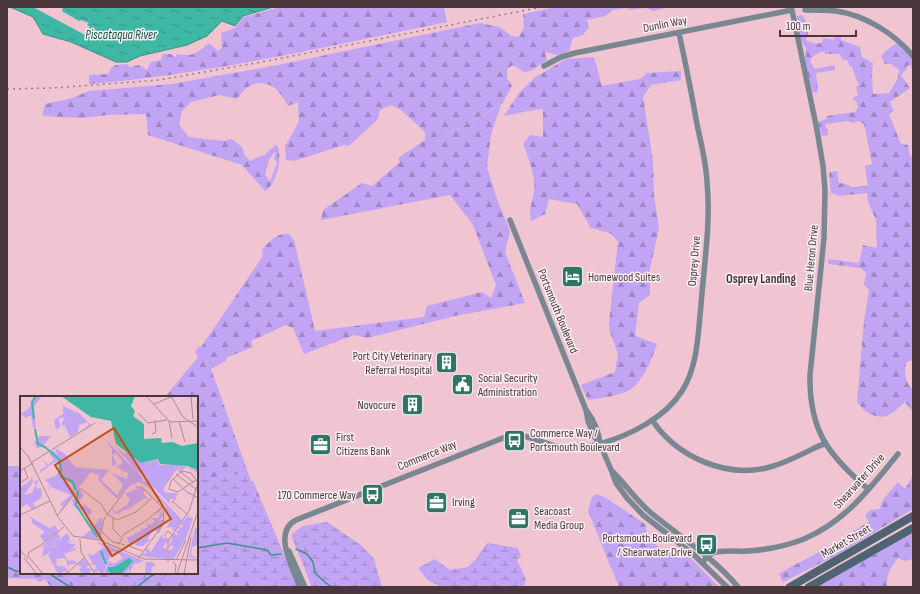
<svg xmlns="http://www.w3.org/2000/svg" width="920" height="594" viewBox="0 0 920 594" font-family="'Sofia Sans Condensed',sans-serif">
<style>
.forest{fill:url(#forest-firs);fill-rule:evenodd}
.wetland{fill:url(#wetland-marsh)}
.water{fill:url(#water-ripples);stroke:#419185}
.pier{fill:#f0c4d0}
.lines{fill:none;stroke-linecap:round;stroke-linejoin:round}
.stream{stroke:#419185;stroke-width:1.5}
.street{stroke:#798792;stroke-width:5.5}
.secondary{stroke:#4e6473;stroke-width:8}
.rail{stroke:#9a7b83;stroke-width:1.5;stroke-dasharray:2 4;stroke-linecap:butt}
.labels{text-anchor:middle;stroke-width:3;stroke-linejoin:round;paint-order:stroke}
.street-label{font-size:12px;fill:#49373c;stroke:#fceff2}
.poi-label{font-size:12px;fill:#49373c;stroke:#fceff2;text-anchor:start}
.water-label{font-size:13px;font-style:italic;fill:#0e5349;stroke:#fceff2}
.neighbourhood-label{font-size:13px;font-weight:bold;fill:#49373c;stroke:#fceff2}
.inset-river{fill:none;stroke:#3eb8a4;stroke-width:2}
.inset-road{fill:none;stroke:#ad8c95;stroke-width:1}
.view{fill:#c05018;fill-opacity:0.15;stroke:#c05018;stroke-width:2}
.inset-edge{fill:none;stroke:#49373c;stroke-width:2}
</style>
<defs>
<pattern id="forest-firs" width="22" height="20" patternUnits="userSpaceOnUse"><rect width="22" height="20" fill="#c1a5f4"/><path d="M5 1l3.5 6h-7zM16 11l3.5 6h-7z" fill="#9f87c7"/></pattern>
<pattern id="wetland-marsh" width="20" height="14" patternUnits="userSpaceOnUse"><rect width="20" height="14" fill="#c1a5f4"/><path d="M1 5h8M5 5V1M11 12h8M15 12V8" fill="none" stroke="#9f87c7"/></pattern>
<pattern id="water-ripples" width="26" height="14" patternUnits="userSpaceOnUse"><rect width="26" height="14" fill="#3eb8a4"/><path d="M2 4q2-2 4 0t4 0M15 11q2-2 4 0t4 0" fill="none" stroke="#369687"/></pattern>
</defs>
<rect width="100%" height="100%" fill="#f0c4d0"/>
<g class="forest">
<path d="M280,7H444L447,22C329,46 210,74 89,84V75L108,74L111,68L116,65L127,64L130,67L139,65L147,70L151,62L161,60L163,54H171L175,57L177,54C194,57 197,53 209,43L218,51L222,48L221,33L235,28L244,17Z"/>
<path d="M556,7H670L653,11L646,8L631,10L626,8L613,10L605,16L587,20L589,27L583,35L573,38L569,51L557,55L545,52L547,60L531,71L524,72L513,65L507,69V78L512,86L502,104L400,161L501,105L491,134L487,167L497,199L510,231L505,252L525,303L455,316L367,338L354,335L304,354L293,328L286,325L251,341L253,347L226,358V361L211,369L251,481H253L280,545L245,473L197,480V397H165L198,357L195,352L198,347H201L263,256L262,250C268,242 278,232 289,234L294,240L315,331L424,317L427,306L482,292L491,298L496,285L473,225L450,195L321,220L323,210L362,183L372,186L400,162L398,158L425,140V132L401,110L391,105L380,110L378,119L349,146L344,145L294,161L286,160L285,147L299,121L298,102L288,106C280,90 267,76 248,87C244,90 240,95 237,99L219,95L191,102L182,111L179,125L189,137L224,141L232,139L242,147L244,154L250,161C255,157 262,157 266,154C270,150 272,147 277,145C283,157 277,184 265,191L242,165L148,135L146,114L107,115L83,118L42,116L45,104L69,99L89,91L172,84L273,66L480,23L499,27L512,36L519,37L524,28L523,14ZM276,152L274,158L277,163L270,182L265,174C267,167 268,156 276,152Z"/>
<path d="M802,15L806,21L803,30H809L806,40C811,43 817,45 822,42L823,38L834,40L835,35L842,36L841,40L860,47L862,57L873,63L872,74L873,94L889,93L897,80L899,70L891,64H885L881,56L888,49L897,43L906,51L913,59V70L910,65L907,66V69L901,75L910,88L890,102L894,111L889,114L901,144L908,145L910,156L913,158V360L906,362C904,371 905,384 913,389V412L905,402C901,406 891,414 887,416C875,419 862,411 857,401L864,321L869,290L864,284L866,273L861,268L828,264V259L859,263L863,245L877,248L876,220L868,202L867,193L839,196L831,193L829,175L830,172L837,171L839,183L846,184L852,187L868,186L865,166L872,164L864,124L858,121L853,123L847,121L826,124L825,126L828,130V135L822,136L818,124L820,121L826,119L827,116L855,112L858,107L856,101L854,100L853,98L858,95L856,87L859,85C857,80 854,74 852,67L849,66L848,61L842,59L840,54H826L822,51L813,56L810,61L815,69L835,65V70L816,73L818,91L816,93L812,92L805,61L806,48C798,40 799,27 797,16Z"/>
<path d="M594,57L602,86L640,79L647,73L681,71V80L651,85L643,97L653,161L654,195L659,228L650,269V295L639,303L635,336L657,344C652,358 646,374 635,386C627,395 600,398 588,400L581,385L615,372L618,354L610,332L609,323L618,241L610,233L591,228L577,204L549,199L545,214L531,221C528,210 533,201 534,190C536,179 528,155 523,144L530,135L543,137V109L528,111L504,116L519,93L534,78L566,59Z"/>
<polygon points="7,466 21,466 21,573 137,573 138,577 121,587 53,587 49,585 45,579 40,582 35,579 7,578"/>
<path d="M913,476V509L837,555L783,582L779,574C795,564 812,556 829,547C843,539 855,529 869,522L865,516L870,510L880,509L882,501L898,482L905,489Z"/>
<polygon points="597,494 606,498 645,524 647,532 656,545 670,552 686,553 719,587 619,587 588,511 592,497"/>
<path d="M913,532V558C908,562 903,561 898,558C891,567 886,575 887,587H817Z"/>
<polygon points="231,564 253,576 270,587 147,587 166,577 184,577 202,579"/>
</g>
<g class="wetland">
<polygon points="245,473 280,545 297,587 270,587 253,576 231,564 202,579 184,577 166,577 147,587 121,587 138,577 137,573 197,573 197,480"/>
<polygon points="327,522 361,545 374,559 382,587 312,587 291,535 303,526"/>
<polygon points="487,543 518,548 521,556 517,560 526,579 524,587 441,587 428,580 418,568 435,559 450,570 468,567 477,558"/>
</g>
<polygon class="water" points="10,7 273,7 243,16 235,26 222,21 207,36 187,45 140,56 127,62 116,62 71,42 43,34 33,17"/>
<polygon class="pier" points="33,7 60,7 63,9 62,11 79,21 81,20 89,23 87,25 90,27 85,35"/>
<g class="lines">
<g class="stream">
<polyline points="197,548 227,543 267,550 271,555 281,554"/>
<polyline points="296,549 307,554 313,562 315,573 326,583 332,587"/>
<polyline points="7,567 16,571 21,571"/>
<polyline points="45,573 50,574 70,587"/>
<polyline points="137,587 151,576 157,573"/>
</g>
<g class="street">
<path d="M805,10C816,10 826,10 836,11C865,15 895,34 913,56"/>
<path d="M544,66L561,57L575,53L792,10L817,130L823,166L825,190L824,238L810,375C809,430 828,455 868,489"/>
<polyline points="510,220 586,410 588,421 594,436 600,444 612,472 616,483 627,498 643,515 694,555 727,587"/>
<path d="M587,411C595,422 599,431 600,444"/>
<path d="M652,420C677,457 726,479 770,467C788,462 804,453 821,445L825,444"/>
<path d="M613,472C626,485 636,500 650,512C680,537 713,557 738,587"/>
<polyline points="289,551 305,587"/>
<path d="M702,563C705,559 708,555 713,553C724,549 735,552 747,551C766,550 786,546 804,539C846,521 870,488 898,454"/>
<path d="M300,587C293,569 272,532 296,520L508,436C526,433 539,442 555,446C568,450 587,448 600,444C630,435 665,418 682,391C698,366 698,333 701,305C704,265 711,223 707,182C706,160 700,140 696,119C691,90 685,61 679,33"/>
</g>
<g class="secondary">
<polyline points="790,587 913,516"/>
<polyline points="809,587 913,528"/>
</g>
<polyline class="rail" points="7,89 53,88 159,80 267,61 542,7"/>
</g>
<defs>
<symbol id="hotel-square" viewBox="-11 -11 22 22"><rect x="-9" y="-9" width="18" height="18" rx="4" fill="#307468" stroke="#fceff2"/><path d="M-6-4.5h1.5V1H6V5H4.5V3h-9V5H-6ZM-4 0a1.8 1.8 0 1 1 3.6 0ZM.5 0V-2.5h3Q6-2.5 6 0Z" fill="#fff"/></symbol>
<symbol id="building-square" viewBox="-11 -11 22 22"><rect x="-9" y="-9" width="18" height="18" rx="4" fill="#307468" stroke="#fceff2"/><path d="M-4-6H4V6H1V3H-1V6H-4ZM-2.5-4.3h1.7v1.8h-1.7ZM.8-4.3h1.7v1.8H.8ZM-2.5-1h1.7V.8h-1.7ZM.8-1h1.7V.8H.8Z" fill="#fff"/></symbol>
<symbol id="civic-square" viewBox="-11 -11 22 22"><rect x="-9" y="-9" width="18" height="18" rx="4" fill="#307468" stroke="#fceff2"/><path d="M-.6-6.5H3V-4.5H.6V-3L4-1V1h2V6H-6V1h2V-1L-.6-3ZM-1.2 2.5V6h2.4V2.5Z" fill="#fff"/></symbol>
<symbol id="bus-square" viewBox="-11 -11 22 22"><rect x="-9" y="-9" width="18" height="18" rx="4" fill="#307468" stroke="#fceff2"/><path d="M-5-6H5V4H4V6H2V4H-2V6H-4V4H-5ZM-3.5-4V0h7V-4ZM-3.5 1.2v1.5H-2V1.2ZM2 1.2v1.5H3.5V1.2Z" fill="#fff"/></symbol>
<symbol id="office-square" viewBox="-11 -11 22 22"><rect x="-9" y="-9" width="18" height="18" rx="4" fill="#307468" stroke="#fceff2"/><path d="M-6-3h4V-5.5h4V-3h4V5H-6ZM-1-4.5V-3h2v-1.5ZM-6 0V1H6V0Z" fill="#fff"/></symbol>
</defs>
<g fill-rule="evenodd">
<use href="#hotel-square" x="560" y="264" width="25" height="25"/>
<use href="#building-square" x="434" y="350" width="25" height="25"/>
<use href="#civic-square" x="450" y="372" width="25" height="25"/>
<use href="#building-square" x="400" y="392" width="25" height="25"/>
<use href="#bus-square" x="502" y="428" width="25" height="25"/>
<use href="#office-square" x="308" y="432" width="25" height="25"/>
<use href="#bus-square" x="360" y="482" width="25" height="25"/>
<use href="#office-square" x="424" y="490" width="25" height="25"/>
<use href="#office-square" x="506" y="506" width="25" height="25"/>
<use href="#bus-square" x="694" y="532" width="25" height="25"/>
</g>
<g class="labels">
<g class="street-label">
<text transform="translate(665 24) rotate(-11)" y="4">Dunlin Way</text>
<text transform="translate(811 258) rotate(-85)" y="4">Blue Heron Drive</text>
<text transform="translate(694 261) rotate(-85)" y="4">Osprey Drive</text>
<text transform="translate(558 311) rotate(68)" y="4">Portsmouth Boulevard</text>
<text transform="translate(427 455) rotate(-22)" y="4">Commerce Way</text>
<text transform="translate(859 481) rotate(-48)" y="4">Shearwater Drive</text>
<text transform="translate(846 541) rotate(-30)" y="4">Market Street</text>
</g>
<g class="poi-label">
<text x="588" y="281">Homewood Suites</text>
<text x="432" y="360" text-anchor="end">Port City Veterinary<tspan x="432" dy="14">Referral Hospital</tspan></text>
<text x="478" y="382">Social Security<tspan x="478" dy="14">Administration</tspan></text>
<text x="396" y="409" text-anchor="end">Novocure</text>
<text x="530" y="437">Commerce Way /<tspan x="530" dy="14">Portsmouth Boulevard</tspan></text>
<text x="336" y="441">First<tspan x="336" dy="14">Citizens Bank</tspan></text>
<text x="356" y="499" text-anchor="end">170 Commerce Way</text>
<text x="452" y="506">Irving</text>
<text x="534" y="515">Seacoast<tspan x="534" dy="14">Media Group</tspan></text>
<text x="692" y="542" text-anchor="end">Portsmouth Boulevard<tspan x="692" dy="14">/ Shearwater Drive</tspan></text>
</g>
<g class="water-label">
<text x="121" y="39">Piscataqua River</text>
</g>
<g class="neighbourhood-label">
<text x="761" y="283">Osprey Landing</text>
</g>
</g>
<g transform="translate(20 396)">
<rect width="178" height="178" fill="#f0c4d0"/>
<path d="M55,17L64,26L59,29L58,36L50,41L44,28ZM20,40H31L22,51L17,52L14,46Z" fill="#c1a5f4"/>
<path d="M15,0H22L14,11L16,32H13L11,19L6,22L1,18L9,12ZM43,10L60,18L71,29L60,35L69,29L67,26L59,30L64,26L55,17L45,27L43,32L42,27L44,23L43,21L38,23L41,30L36,34L34,24L43,18ZM85,43L122,81L123,86L125,85L162,124L154,135L151,131L146,132L152,123L150,118L146,117V110L128,91L119,86L111,89L97,103L78,84L80,80L71,76L58,93L50,80L46,81L40,79L53,93V100L41,115H40L43,111L40,108L51,99L31,91L27,96L31,89L26,91L30,88L24,84L36,80L40,72L36,65L20,77V74L27,70L22,62L28,69L34,64L29,57L34,55L38,60L35,52L45,58L55,71L89,74L81,84L97,99L103,89L92,77L107,83L108,77L96,71L102,68V65L96,57L92,59L97,68L92,70V53ZM91,46L103,57H108L121,67L138,64L139,69H159L178,74V77L167,71L161,75L158,71L144,92V95L147,97H158L155,105L151,102L149,106L164,122L126,84L128,82L122,76L120,78ZM11,80L13,84L12,88L4,99L12,97L16,88L13,86L19,84L16,90L18,93L21,92L22,98L20,103L13,107L16,113H12L7,108L1,112V91L11,84ZM114,89L123,92L125,94L123,97L129,104L124,102L112,111L100,116L101,118L93,117L92,113L96,116L108,108L110,102L105,98L117,93ZM142,112L140,115L143,120L139,124H145L139,138L135,133L128,142L130,144L123,150H116L114,144L110,149L107,142L121,135L120,130L121,133L127,132L128,125L129,129L132,128L135,125L131,122H139L140,116L135,118ZM4,117L29,132L35,129L38,135L24,146L20,140L25,136L12,127V123ZM170,117L168,121L173,122L166,142L154,163H149V155L154,151L152,149L149,152V147L152,148L149,145H153L151,142L154,137L158,140L156,134L160,135L158,131H163L161,128ZM80,122H82V128L79,143L62,141L72,133L67,123L74,130ZM175,131L178,133V144L177,149L172,151L171,159L178,163L169,161ZM37,137L41,142L47,137L50,142L47,147L53,144L49,148H56L51,154L55,152L57,153L44,158L48,165L52,164L58,167L48,169L49,175L45,162L36,163L37,170L45,171L48,175L47,177L45,175L38,178L28,159L32,155L29,151L36,150L42,143L37,141L35,145L19,152ZM142,138L143,143L145,141L149,144L143,151L144,153L147,151V163L121,160L123,157L127,158L125,153L127,152L131,156ZM76,146L81,147L124,165L114,168L109,178V172L106,178H101L112,165L108,163L94,171L90,170L88,175L92,178H84L89,165L94,168L103,162L98,157L92,156L83,178H78L80,176L77,174V178L73,174L77,172L74,168L71,170L72,166L68,159L70,157L72,160L84,151ZM64,163L69,169L66,171L71,173L69,178H63L59,174L62,170L57,169ZM126,166H133L136,170L132,171L131,178H125Z" fill="#c1a5f4"/>
<path d="M40,78L46,81L54,78L62,85L53,100V90ZM59,94L63,97V101L57,108L61,112L64,108L71,114L72,117L67,121L63,114L59,115L53,109L52,104ZM37,141L41,144L36,149L29,151L32,155L22,161L24,150L36,145Z" fill="#c1a5f4"/>
<path d="M41,0H115L111,10L115,15L113,20L124,28V43L141,42L142,47L153,46L162,50L178,47V74L167,70L140,68L138,63L121,67L96,48L91,25L71,21ZM109,162L113,165L102,177L92,178L88,175V171H94Z" fill="#3eb8a4"/>
<path class="inset-river" d="M14,23L12,6L16,0M15,33L18,48L25,51L40,64L41,81L52,85L56,94M58,95L56,109L77,141M81,155L86,168"/>
<path class="inset-road" d="M126,0L150,26L178,25M151,0L163,21L178,31M171,0L173,23M177,7L178,24M134,8L151,1M118,17L128,27L147,24M149,25L152,42M159,25L165,46M132,38L136,36L135,24M0,51L9,61M8,60L38,121L53,140L79,144L124,163L178,164M12,66L75,27M156,72L173,86M0,75L13,67M156,78L178,95M153,83L167,96L178,102M176,84L158,96L149,93L151,85L162,75L171,77L178,87M0,87L8,82L4,72M58,94L61,93L81,108L87,118L97,124L116,116L133,101M153,107L152,105L167,118M0,119L30,105M37,120L58,94M93,122V133L101,141M82,136L93,146L105,149M144,140L148,135L152,139M60,143L61,156L75,178M79,144L84,123L104,96M99,148L104,138L126,125L142,111L121,90M107,149L122,155M18,151L44,131M18,151L9,156L8,160L23,178M0,154L8,163M4,162L17,178M118,163L144,127L143,112M156,164L166,144M148,166V145L169,115L178,87M153,166L156,169L155,178M46,178L64,162M157,178L178,115M164,178L171,141"/>
<path class="view" d="M94,32L151,123L92,160L35,69Z"/>
<rect width="178" height="178" class="inset-edge"/>
</g>
<rect width="920" height="594" fill="none" stroke="#49373c" stroke-width="16"/>
<path d="M780 30v6h76v-6" fill="none" stroke="#49373c" stroke-width="2"/>
<text x="786" y="30" font-size="12" fill="#49373c" stroke="#fceff2" stroke-width="3" paint-order="stroke">100 m</text>
</svg>
